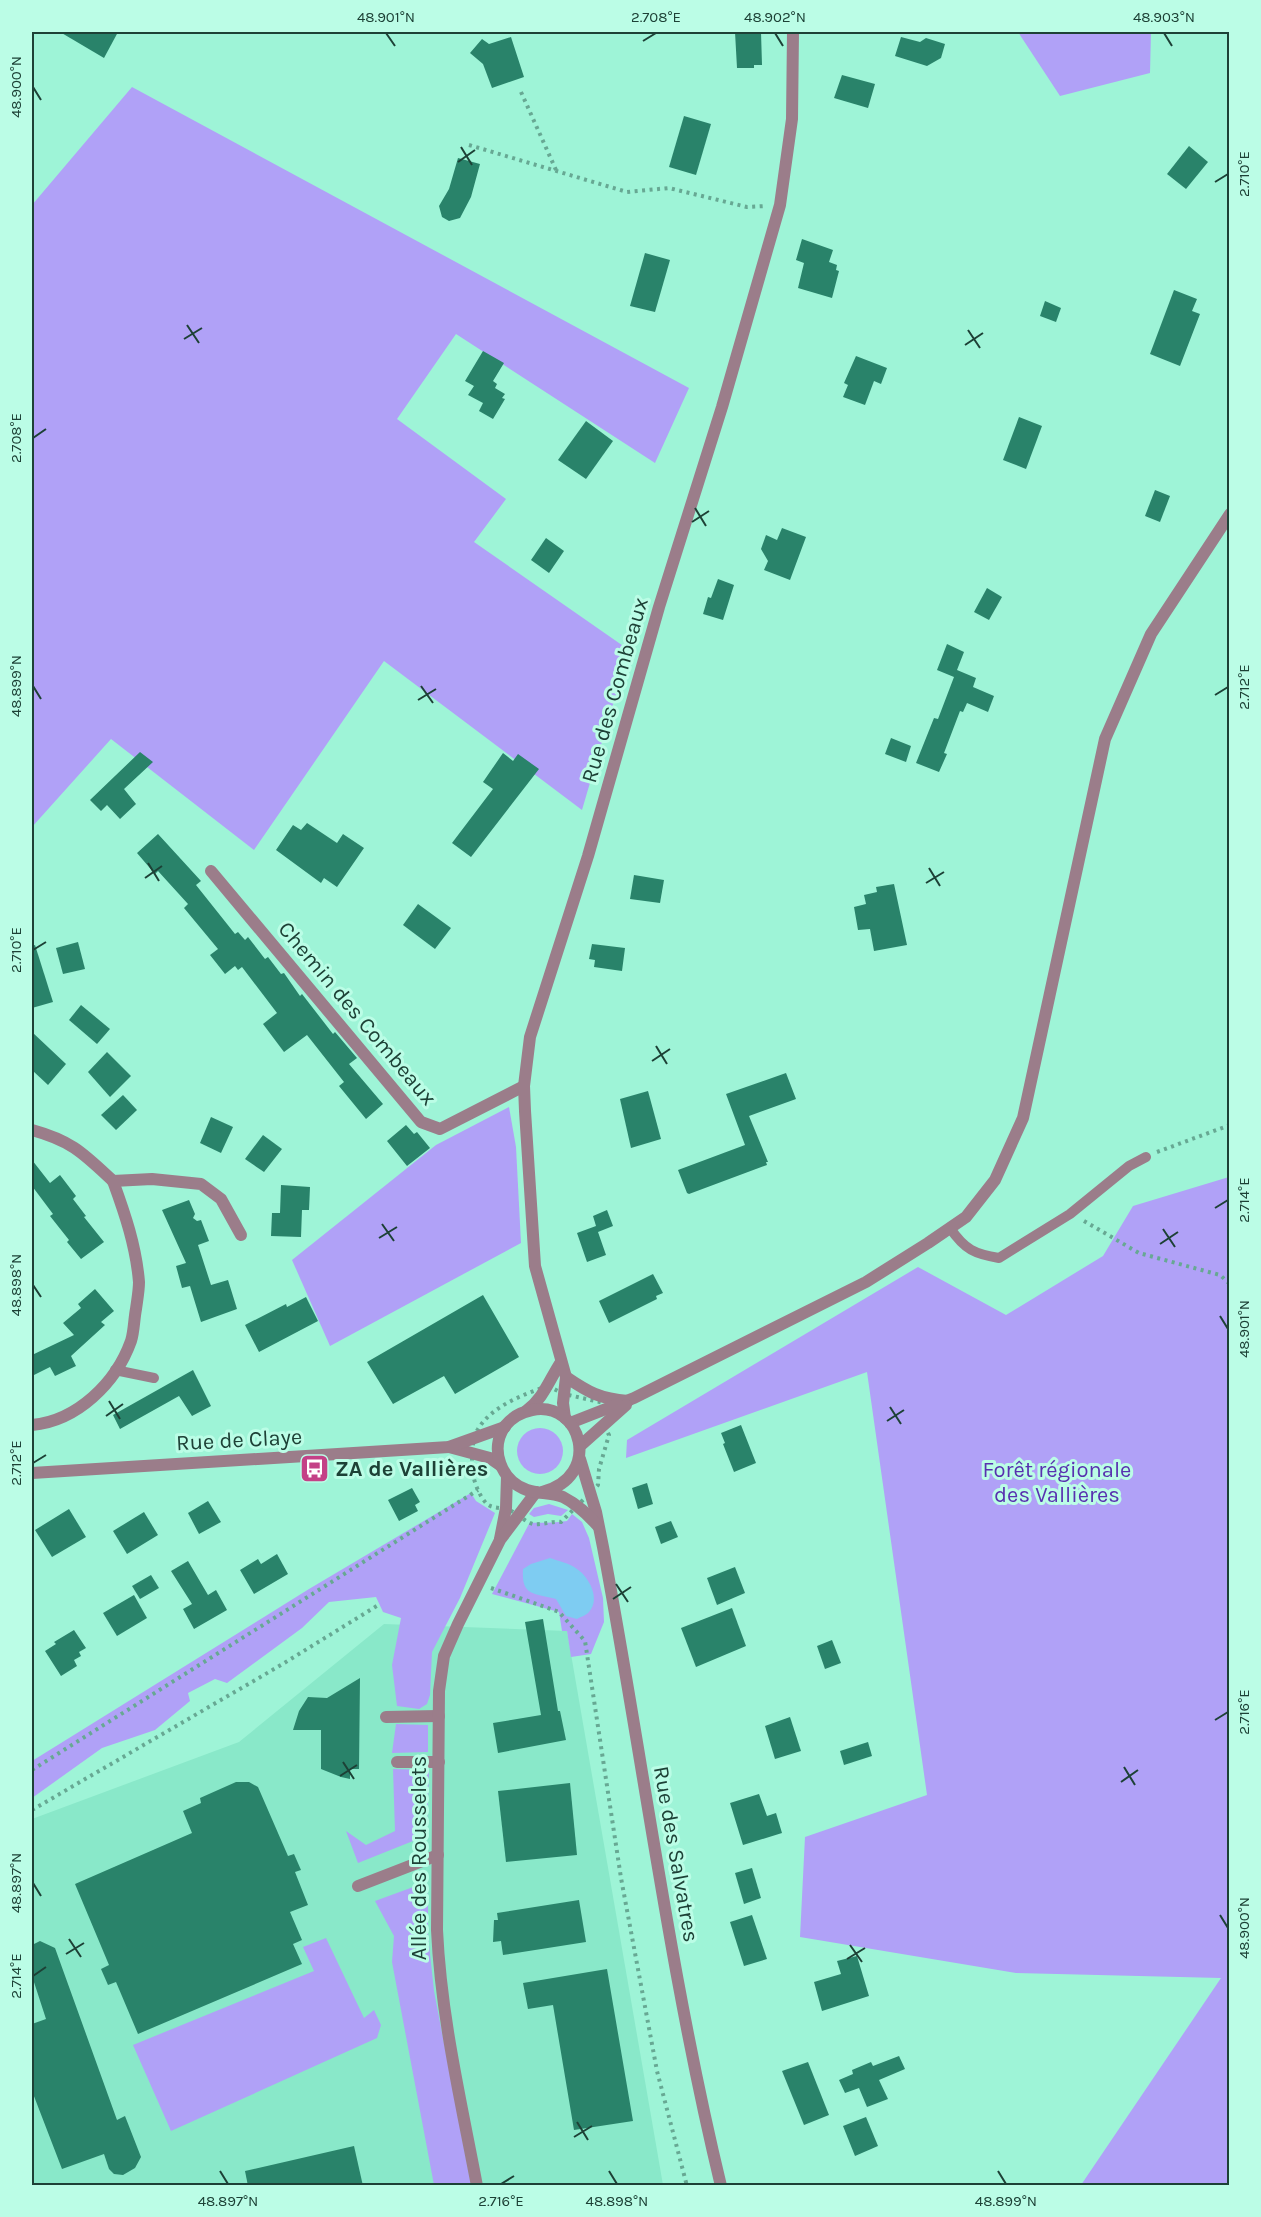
<svg xmlns="http://www.w3.org/2000/svg" width="1261" height="2217" viewBox="0 0 1261 2217" font-family="Karla,sans-serif">
<style>
.built{fill:#89e8c9}
.green{fill:#b0a1f7}
.water{fill:#7eccf2}
.building{fill:#29836a}
.lines{fill:none;stroke-linecap:round;stroke-linejoin:round}
.path{stroke:#67a893;stroke-width:4;stroke-dasharray:3 4.5;stroke-linecap:butt}
.service{stroke:#9b7d8a;stroke-width:10}
.minor{stroke:#9b7d8a;stroke-width:12}
.tertiary{stroke:#9b7d8a;stroke-width:12}
.ticks{fill:none;stroke:#1d4136;stroke-width:2}
.labels{text-anchor:middle;stroke-width:6;stroke-linejoin:round;paint-order:stroke}
.street-label{font-size:22px;fill:#1d4136;stroke:#bbfde6}
.poi-label{font-size:22px;font-weight:bold;fill:#1d4136;stroke:#bbfde6;text-anchor:start}
.park-label{font-size:22px;fill:#5831af;stroke:#bbfde6}
.neatline{fill:none;stroke:#1d4136;stroke-width:2}
.ticks-label{font-size:15px;text-anchor:middle;fill:#1d4136}
</style>
<rect width="100%" height="100%" fill="#9ef4d7"/>
<polygon class="built" points="384,1624 567,1631 663,2185 32,2186 32,1819 239,1742"/>
<g class="green">
<polygon points="1018,32 1151,32 1150,73 1060,96"/>
<polygon points="132,87 689,388 655,463 456,334 397,419 506,499 474,542 629,650 582,810 384,661 254,850 111,739 32,827 32,205"/>
<polygon points="509,1107 516,1147 521,1243 330,1346 292,1260 436,1145"/>
<polygon points="1229,1177 1229,2185 1081,2185 1221,1978 1016,1973 800,1937 805,1837 927,1795 867,1372 626,1458 627,1440 918,1267 1006,1315 1103,1256 1133,1206"/>
<circle cx="540" cy="1451" r="23"/>
<polygon points="471,1493 476,1501 495,1513 460,1598 432,1652 430,1695 427,1704 419,1709 397,1706 392,1665 401,1618 383,1612 376,1597 329,1602 302,1628 227,1683 215,1679 188,1693 190,1701 155,1730 102,1748 32,1798 32,1761 309,1589"/>
<polygon points="549,1504 568,1510 561,1516 548,1514 534,1517 529,1514 534,1508"/>
<path d="M572,1514L582,1522L589,1538L603,1598L604,1622L591,1654L571,1657L567,1631H562L559,1612L492,1594L530,1522C534,1524 562,1522 567,1521Z"/>
<polygon points="396,1724 428,1725 428,1752 392,1753"/>
<polygon points="393,1769 429,1770 427,1828 418,1839 358,1863 346,1831 366,1845 395,1831"/>
<polygon points="416,1886 421,1887 428,1894 428,1935 434,1991 471,2185 434,2185 392,1962 394,1936 375,1901"/>
<polygon points="326,1938 364,2018 374,2010 381,2025 377,2038 171,2131 133,2045 314,1971 303,1947"/>
</g>
<path class="water" d="M550,1558C558,1561 570,1563 577,1569C589,1577 601,1599 589,1612C587,1615 580,1617 577,1619L566,1616L556,1599C535,1593 521,1597 523,1569L531,1564Z"/>
<g class="building">
<polygon points="60,32 118,32 104,58"/>
<polygon points="735,32 761,32 762,65 754,65 754,68 737,68"/>
<polygon points="511,37 524,77 492,88 483,64 470,53 482,39 489,44"/>
<polygon points="901,37 920,42 926,38 945,44 941,58 927,66 895,56"/>
<polygon points="842,75 875,84 868,108 834,98"/>
<polygon points="684,116 711,124 696,175 669,167"/>
<polygon points="1189,146 1208,162 1186,189 1167,174"/>
<polygon points="458,158 480,164 471,197 460,218 449,221 442,217 439,206 449,189"/>
<polygon points="802,239 833,250 829,262 837,265 836,270 839,271 832,298 798,288 804,263 796,260"/>
<polygon points="645,253 670,260 655,312 630,306"/>
<polygon points="1174,290 1197,299 1192,311 1200,314 1180,366 1150,354"/>
<polygon points="1045,301 1061,308 1056,322 1040,316"/>
<polygon points="483,351 504,363 493,381 497,384 495,388 505,394 502,398 505,399 493,419 479,411 483,403 468,395 474,386 465,381"/>
<polygon points="856,356 887,368 881,384 874,381 865,405 843,397 848,385 844,383"/>
<polygon points="1019,417 1042,426 1026,469 1003,460"/>
<polygon points="586,421 613,441 586,479 558,460"/>
<polygon points="1155,490 1170,496 1160,522 1145,516"/>
<polygon points="782,528 806,537 790,580 764,570 768,561 761,549 766,535 777,540"/>
<polygon points="546,538 564,551 549,573 531,560"/>
<polygon points="718,579 734,585 723,620 703,614 708,597 711,598"/>
<polygon points="987,588 1002,597 989,620 974,612"/>
<polygon points="947,644 964,652 957,670 976,678 973,687 994,696 988,712 967,703 963,712 960,711 944,753 947,754 939,772 916,763 934,718 938,719 954,677 937,670"/>
<polygon points="891,738 911,746 906,762 885,754"/>
<polygon points="140,752 153,762 124,789 136,804 120,819 107,805 101,811 90,800"/>
<polygon points="503,753 513,761 518,754 539,769 471,857 452,843 493,789 483,782"/>
<polygon points="307,823 337,843 343,834 364,848 337,887 324,878 321,883 276,850 293,825 301,830"/>
<polygon points="158,834 201,881 196,885 235,934 238,932 245,940 248,937 265,959 268,957 281,974 284,973 300,996 302,994 333,1034 335,1032 357,1058 349,1064 383,1104 366,1119 339,1086 344,1082 307,1035 284,1052 263,1024 277,1013 242,967 238,970 235,966 225,974 210,955 218,949 184,908 188,904 158,871 155,874 137,853"/>
<polygon points="634,875 664,880 660,903 630,899"/>
<polygon points="894,884 907,945 874,951 870,929 858,930 854,907 866,904 864,895 877,892 876,887"/>
<polygon points="418,904 451,928 435,949 403,925"/>
<polygon points="78,942 85,969 63,974 56,948"/>
<polygon points="592,944 625,948 622,971 594,967 595,960 589,959"/>
<polygon points="35,945 53,1002 32,1008 32,946"/>
<polygon points="81,1005 110,1029 97,1044 69,1020"/>
<polygon points="32,1032 66,1064 48,1085 32,1070"/>
<polygon points="107,1052 131,1076 110,1097 88,1072"/>
<polygon points="786,1073 796,1099 749,1116 768,1162 766,1162 767,1165 689,1194 687,1193 678,1170 745,1145 726,1094"/>
<polygon points="648,1091 661,1139 631,1148 620,1099"/>
<polygon points="123,1095 137,1110 116,1130 101,1115"/>
<polygon points="211,1117 233,1127 221,1153 200,1143"/>
<polygon points="406,1125 414,1134 417,1132 430,1148 407,1166 387,1141"/>
<polygon points="263,1135 282,1149 264,1172 245,1159"/>
<polygon points="32,1160 50,1183 60,1175 76,1196 73,1199 86,1216 84,1217 104,1242 81,1259 67,1242 69,1240 50,1216 53,1214 32,1186"/>
<polygon points="281,1185 310,1187 309,1210 302,1210 301,1237 271,1236 272,1213 280,1213"/>
<polygon points="189,1200 195,1214 193,1218 197,1221 201,1220 209,1241 198,1245 211,1285 228,1280 237,1309 201,1322 190,1286 182,1288 176,1266 186,1263 162,1210"/>
<polygon points="607,1210 613,1226 598,1232 606,1255 587,1262 577,1233 596,1226 593,1216"/>
<polygon points="653,1274 663,1293 656,1296 657,1299 609,1323 599,1301"/>
<polygon points="95,1289 114,1311 101,1322 105,1325 71,1356 76,1366 55,1376 50,1367 32,1376 32,1355 74,1335 63,1323 81,1308 78,1304"/>
<polygon points="483,1295 519,1357 455,1394 444,1376 393,1404 367,1362"/>
<polygon points="306,1297 318,1321 259,1352 245,1325 286,1304 287,1307"/>
<polygon points="193,1370 211,1406 192,1416 179,1396 120,1429 113,1415"/>
<polygon points="741,1425 756,1463 734,1472 723,1444 725,1443 721,1433"/>
<polygon points="647,1483 653,1504 638,1509 632,1488"/>
<polygon points="412,1488 420,1502 415,1505 418,1511 399,1521 388,1500"/>
<polygon points="208,1501 221,1522 199,1534 188,1513"/>
<polygon points="69,1509 86,1537 52,1557 35,1530"/>
<polygon points="144,1512 158,1535 127,1554 113,1531"/>
<polygon points="671,1521 678,1537 661,1544 655,1527"/>
<polygon points="277,1554 288,1574 254,1594 240,1570 258,1559 261,1564"/>
<polygon points="188,1561 208,1595 216,1590 227,1610 194,1629 183,1609 192,1604 171,1571"/>
<polygon points="735,1567 745,1593 717,1605 707,1578"/>
<polygon points="151,1575 159,1588 140,1599 132,1586"/>
<polygon points="134,1595 147,1618 117,1636 103,1613"/>
<polygon points="732,1608 746,1646 696,1667 681,1628"/>
<polygon points="543,1619 558,1711 560,1711 566,1740 498,1753 493,1723 541,1715 525,1622"/>
<polygon points="74,1630 86,1648 79,1652 81,1656 74,1660 77,1666 61,1676 45,1651 56,1644 54,1642"/>
<polygon points="832,1640 841,1663 825,1669 817,1646"/>
<polygon points="360,1678 359,1769 350,1769 350,1779 341,1777 321,1769 321,1730 293,1730 299,1711 308,1697 327,1698"/>
<polygon points="790,1717 801,1751 775,1759 765,1726"/>
<polygon points="868,1742 872,1756 844,1765 840,1751"/>
<polygon points="236,1782 249,1782 258,1787 288,1856 294,1854 301,1870 295,1872 308,1905 290,1912 302,1940 293,1944 302,1964 138,2034 116,1982 108,1985 101,1969 109,1965 75,1884 192,1833 183,1811 201,1803 200,1798"/>
<polygon points="570,1783 577,1855 506,1862 498,1791"/>
<polygon points="759,1794 767,1816 776,1813 782,1833 743,1845 730,1803"/>
<polygon points="752,1868 761,1898 744,1904 735,1873"/>
<polygon points="579,1900 586,1942 503,1955 501,1941 493,1942 494,1920 498,1920 497,1913"/>
<polygon points="752,1915 767,1959 744,1966 730,1922"/>
<polygon points="40,1941 55,1948 117,2120 125,2116 141,2157 135,2168 123,2175 114,2174 109,2169 104,2154 62,2169 32,2091 32,2024 46,2019 32,1976 32,1945"/>
<polygon points="857,1956 869,1996 822,2011 814,1982 841,1974 837,1961"/>
<polygon points="607,1969 633,2121 574,2130 553,2005 528,2009 523,1983"/>
<polygon points="899,2056 905,2069 879,2080 888,2099 867,2107 859,2088 845,2093 839,2080 853,2074 852,2070 871,2062 873,2066"/>
<polygon points="808,2062 829,2115 804,2125 782,2071"/>
<polygon points="866,2117 878,2146 855,2156 843,2126"/>
<polygon points="354,2146 363,2186 248,2186 245,2171"/>
</g>
<g class="lines">
<g class="path">
<polyline points="521,92 556,170"/>
<polyline points="469,145 627,192 669,188 747,207 765,206"/>
<polyline points="1157,1152 1230,1125"/>
<polyline points="1084,1221 1139,1253 1220,1275 1230,1284"/>
<path d="M548,1386L564,1394L604,1403L603,1424L609,1435L599,1469L598,1485L561,1522C552,1521 542,1525 533,1524C525,1522 517,1513 509,1510C502,1507 493,1509 487,1504C478,1495 472,1477 472,1465C472,1455 472,1438 478,1429C492,1406 524,1394 548,1386Z"/>
<polyline points="491,1588 559,1612 585,1641 621,1878 657,2071 687,2186"/>
<polyline points="32,1770 478,1490"/>
<polyline points="32,1810 281,1665 380,1604"/>
</g>
<g class="service">
<path d="M950,1228C965,1250 975,1254 999,1258L1070,1214L1129,1166L1146,1157"/>
<polyline points="115,1370 154,1378"/>
</g>
<g class="minor">
<polyline points="211,871 421,1122 440,1129 524,1086"/>
<path d="M32,1130C72,1141 83,1153 113,1181L152,1179L201,1184L221,1199L241,1235"/>
<path d="M566,1377C588,1392 600,1399 628,1401"/>
<path d="M526,1411C544,1398 549,1380 561,1362"/>
<polyline points="565,1418 563,1403 566,1377 535,1266 525,1111 524,1086 530,1037 588,856 659,607 722,407 780,205 792,119 793,32"/>
<path d="M32,1425C77,1421 116,1383 131,1341C134,1332 134,1319 136,1309C137,1301 139,1291 139,1282C136,1246 125,1214 113,1181"/>
<polyline points="500,1539 506,1508 507,1477"/>
<polyline points="386,1717 439,1716"/>
<polyline points="397,1762 439,1762"/>
<polyline points="358,1886 438,1855"/>
<path d="M477,2186C461,2101 441,2017 437,1930L439,1691L444,1656L458,1624L500,1540L536,1492"/>
</g>
<g class="tertiary">
<polyline points="570,1423 634,1398 866,1282 928,1243 966,1217 995,1180 1023,1118 1105,739 1151,634 1230,514"/>
<polyline points="580,1446 626,1405"/>
<polyline points="449,1447 490,1458 500,1465"/>
<path d="M580,1459L596,1512L603,1547C643,1760 670,1975 721,2186"/>
<polyline points="32,1473 449,1447 505,1427"/>
<path d="M542,1492C603,1477 582,1400 532,1410C522,1412 512,1417 505,1426C489,1449 501,1481 527,1490C538,1494 551,1492 563,1497C577,1504 587,1514 598,1526"/>
</g>
</g>
<path class="ticks" d="M386,33L395,46M775,33L783,46M1164,33L1172,46M643,41L656,33M33,87L41,100M461,147L472,165M458,162L475,150M1215,182L1228,174M187,325L199,343M968,330L980,348M184,339L202,328M965,345L983,333M33,438L46,429M695,508L706,526M692,522L709,511M33,686L41,699M421,686L433,703M1215,695L1228,687M418,700L436,689M148,863L159,881M929,868L940,886M145,878L162,866M926,883L944,872M33,950L46,942M656,1046L667,1064M652,1061L670,1049M1215,1208L1228,1200M382,1224L394,1241M1163,1229L1175,1247M379,1238L397,1227M1160,1244L1178,1232M33,1285L41,1297M1220,1316L1228,1329M109,1401L120,1419M890,1407L901,1424M106,1416L123,1404M887,1421L904,1410M33,1463L46,1455M616,1584L628,1602M613,1599L631,1587M1215,1720L1228,1712M343,1762L354,1779M1124,1767L1135,1785M340,1776L357,1765M1121,1782L1138,1770M33,1883L41,1896M1220,1915L1228,1928M69,1939L81,1957M850,1945L862,1962M66,1954L84,1943M847,1959L865,1948M33,1976L46,1967M577,2122L588,2140M574,2137L592,2126M220,2171L228,2184M609,2171L617,2184M998,2171L1006,2184M501,2184L514,2176"/>
<defs>
<symbol id="bus-square" viewBox="-11 -11 22 22"><rect x="-9" y="-9" width="18" height="18" rx="4" fill="#c44187" stroke="#bbfde6"/><path d="M-5-6H5V4H4V6H2V4H-2V6H-4V4H-5ZM-3.5-4V0h7V-4ZM-3.5 1.2v1.5H-2V1.2ZM2 1.2v1.5H3.5V1.2Z" fill="#fff"/></symbol>
</defs>
<g fill-rule="evenodd">
<use href="#bus-square" x="298" y="1452" width="33" height="33"/>
</g>
<g class="labels">
<g class="street-label">
<text transform="translate(614 690) rotate(-74)" y="8">Rue des Combeaux</text>
<text transform="translate(358 1013) rotate(50)" y="8">Chemin des Combeaux</text>
<text transform="translate(239 1439) rotate(-3)" y="8">Rue de Claye</text>
<text transform="translate(677 1854) rotate(80)" y="8">Rue des Salvatres</text>
<text transform="translate(418 1858) rotate(-90)" y="8">Allée des Rousselets</text>
</g>
<g class="poi-label">
<text x="335" y="1476">ZA de Vallières</text>
</g>
<g class="park-label">
<text x="1057" y="1477">Forêt régionale<tspan x="1057" dy="25">des Vallières</tspan></text>
</g>
</g>
<rect width="1261" height="2217" fill="none" stroke="#bbfde6" stroke-width="66"/>
<rect x="33" y="33" width="1195" height="2151" class="neatline"/>
<g class="ticks-label">
<text x="386" y="22">48.901°N</text>
<text x="656" y="22">2.708°E</text>
<text x="775" y="22">48.902°N</text>
<text x="1164" y="22">48.903°N</text>
<text transform="translate(16 87) rotate(-90)" y="5">48.900°N</text>
<text transform="translate(1244 174) rotate(-90)" y="5">2.710°E</text>
<text transform="translate(16 438) rotate(-90)" y="5">2.708°E</text>
<text transform="translate(16 686) rotate(-90)" y="5">48.899°N</text>
<text transform="translate(1244 687) rotate(-90)" y="5">2.712°E</text>
<text transform="translate(16 950) rotate(-90)" y="5">2.710°E</text>
<text transform="translate(1244 1200) rotate(-90)" y="5">2.714°E</text>
<text transform="translate(16 1285) rotate(-90)" y="5">48.898°N</text>
<text transform="translate(1244 1329) rotate(-90)" y="5">48.901°N</text>
<text transform="translate(16 1463) rotate(-90)" y="5">2.712°E</text>
<text transform="translate(1244 1712) rotate(-90)" y="5">2.716°E</text>
<text transform="translate(16 1883) rotate(-90)" y="5">48.897°N</text>
<text transform="translate(1244 1928) rotate(-90)" y="5">48.900°N</text>
<text transform="translate(16 1976) rotate(-90)" y="5">2.714°E</text>
<text x="228" y="2206">48.897°N</text>
<text x="501" y="2206">2.716°E</text>
<text x="617" y="2206">48.898°N</text>
<text x="1006" y="2206">48.899°N</text>
</g>
</svg>
